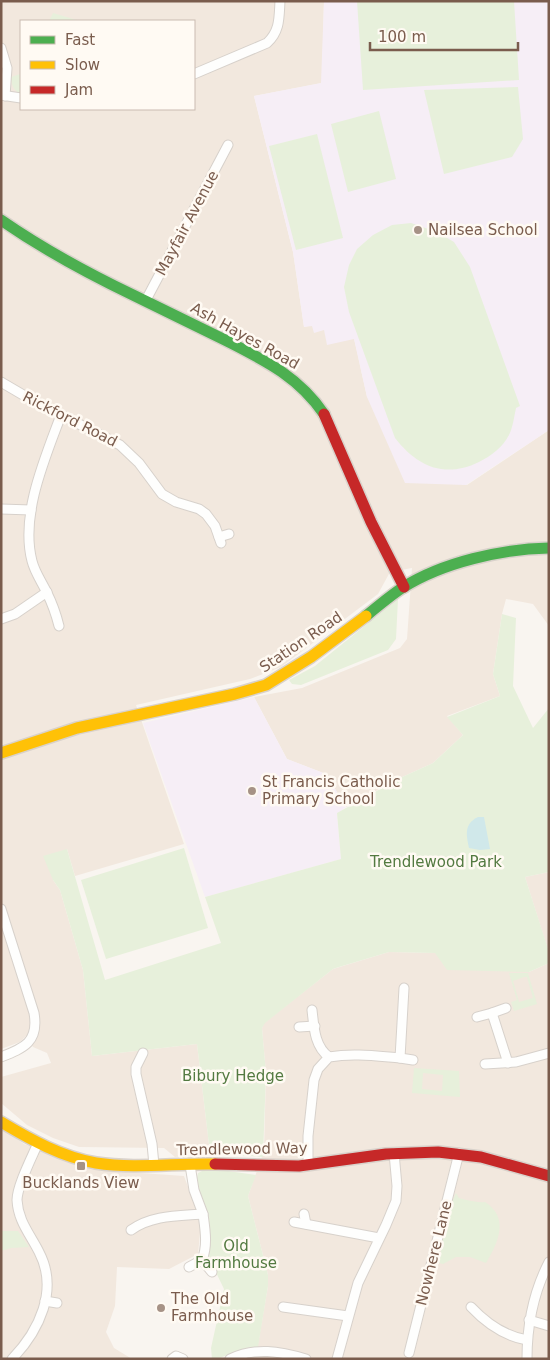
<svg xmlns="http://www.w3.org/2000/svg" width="550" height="1360" viewBox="0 0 550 1360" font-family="'DejaVu Sans',sans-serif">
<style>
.residential{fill:#f2e8de;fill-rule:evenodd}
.education{fill:#f6eef6}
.green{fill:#e7f0db;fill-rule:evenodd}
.water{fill:#d0e8ea}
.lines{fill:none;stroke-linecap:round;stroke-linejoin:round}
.street-casing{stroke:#d7d1cb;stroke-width:11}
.fast-casing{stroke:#d9d2cb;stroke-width:14}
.slow-casing{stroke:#d9d2cb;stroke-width:14}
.jam-casing{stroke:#d9d2cb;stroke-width:14}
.street{stroke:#fefefd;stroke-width:9}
.fast{stroke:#4caf50;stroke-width:11}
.slow{stroke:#ffc107;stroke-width:11}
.jam{stroke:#c62828;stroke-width:11}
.poi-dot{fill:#a69286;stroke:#fffaf3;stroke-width:2}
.labels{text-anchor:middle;stroke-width:5;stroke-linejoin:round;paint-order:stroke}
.street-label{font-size:15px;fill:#7a5c4d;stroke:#fffaf3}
.poi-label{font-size:15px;fill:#7a5c4d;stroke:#fffaf3;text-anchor:start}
.park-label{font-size:15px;fill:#537a41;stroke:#fffaf3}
</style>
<rect width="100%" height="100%" fill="#f9f5f0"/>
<g class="residential">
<path d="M1,1H324L322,83L254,96L293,252L304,327L312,325L354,338L367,397L467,485L549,430V626L533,604L506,599L502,614L493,674L500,696L447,716L463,735L433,763L400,778L346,807L326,774L287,759L254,697L302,688L400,648L407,639L412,568L390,572L378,594L281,667L250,679L136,705L184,844L75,876L67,849L53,880L60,890L83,970L92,1056L197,1044L210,1153L175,1157L164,1148L79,1147L53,1138L27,1125L1,1103V1077L51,1063L47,1053L33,1047L26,1036L20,1042L1,1049ZM21,21H194V109H21Z"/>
<polygon points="549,872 549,953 525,877"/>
<polygon points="389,952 435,953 529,972 549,963 549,1359 247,1359 256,1356 268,1286 268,1275 248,1196 264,1151 266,1073 262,1028 264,1023 333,969"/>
<polygon points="1,1128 24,1144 98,1170 184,1176 201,1222 198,1254 169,1269 117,1267 115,1306 106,1332 114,1348 132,1359 1,1359"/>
</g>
<g class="education">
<polygon points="324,1 549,1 549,430 466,485 405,483 367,397 354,339 327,345 324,330 314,333 312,326 304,327 293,252 254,96 321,83"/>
<polygon points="254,697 287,759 326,774 346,807 337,814 341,859 205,897 143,723"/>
</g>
<g class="green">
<polygon points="357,1 514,1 519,80 363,90"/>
<polygon points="53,13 80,21 49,21"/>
<path d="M20,74L21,76V94C14,91 11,85 11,77Z"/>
<polygon points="518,87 523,139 512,157 444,174 424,90"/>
<polygon points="379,111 396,179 348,192 331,124"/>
<polygon points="317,134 343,238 296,250 269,146"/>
<path d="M411,223L437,232L454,242L470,267L520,406L516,408C514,417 513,427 509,435C503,447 491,456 479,462C444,479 417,466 395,438L349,312L344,287L349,265L357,249L373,235L392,225Z"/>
<polygon points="398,599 396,639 388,650 301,685 292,684 289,680 315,666"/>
<polygon points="502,614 516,618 513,686 533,728 549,708 549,872 525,877 549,952 549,963 529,972 447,970 435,953 389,952 339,967 333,969 265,1023 262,1028 266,1073 263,1157 210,1153 197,1044 92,1056 83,970 60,890 53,880 43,856 67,849 105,980 221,943 205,897 341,859 337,813 400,778 433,763 463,735 447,717 500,696 493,674"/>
<polygon points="184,848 208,928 106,959 81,880"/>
<path d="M509,973H528L537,1004L514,1011L511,1002L517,1000ZM524,977H527L533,998L519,1002L513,981Z"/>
<path d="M414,1068L459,1071L460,1097L412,1093ZM423,1073L443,1075L442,1091L422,1089Z"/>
<polygon points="204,1170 228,1171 256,1175 248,1196 268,1275 268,1286 258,1347 246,1348 217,1359 212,1359 211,1348 224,1289 209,1258 210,1228 196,1181 198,1173"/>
<path d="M456,1193L459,1198C467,1200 477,1203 485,1202C510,1218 498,1243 486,1263L470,1257H456L443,1264L439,1263C443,1240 444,1215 456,1193Z"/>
<polygon points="1,1231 18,1231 29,1247 11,1248 1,1251"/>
</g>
<path class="water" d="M478,817H484L490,849L480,850L469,848C466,834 464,824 478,817Z"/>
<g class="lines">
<defs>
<g id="street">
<polyline points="1,48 7,68 5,96"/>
<path d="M194,74L267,43C280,31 279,18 280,1"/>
<polyline points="1,95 21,98"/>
<polyline points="146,300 228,145"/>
<polyline points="1,382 30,399 120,445 139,463 162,494 176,502 199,509 206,514 215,526 221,543"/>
<polyline points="1,509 31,510"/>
<polyline points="219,537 229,534"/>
<polyline points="1,619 15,614 47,592"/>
<path d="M59,626C56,614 52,603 47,593C42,582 35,573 32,561C20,515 45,458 61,415"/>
<path d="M1,909L34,1013C39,1042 24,1048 1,1057"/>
<path d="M312,1010C314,1026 314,1046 329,1057"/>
<polyline points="492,1013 506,1008"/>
<polyline points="477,1017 492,1013 508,1063"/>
<polyline points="299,1027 315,1026"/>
<polyline points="143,1053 136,1067 136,1074 152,1144 154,1165"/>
<polyline points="400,1058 413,1060"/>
<polyline points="485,1064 516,1062 549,1053"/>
<path d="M308,1165V1136L314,1080L318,1069L329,1057C353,1053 375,1056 400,1058L404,988"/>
<polyline points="304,1214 306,1224"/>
<polyline points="294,1222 379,1238"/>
<path d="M131,1230C152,1215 178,1216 203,1214L194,1190L190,1165"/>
<polyline points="202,1260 212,1272"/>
<path d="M189,1267L202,1260C208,1245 205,1229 203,1214"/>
<polyline points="45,1301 57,1303"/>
<polyline points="283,1307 348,1316"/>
<path d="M471,1307C487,1324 504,1336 527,1340"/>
<polyline points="529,1320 549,1326"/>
<polyline points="409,1353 459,1153"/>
<path d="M12,1359C39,1331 59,1290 39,1252C30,1234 18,1221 17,1200C17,1186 32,1157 38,1143"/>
<polyline points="172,1359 176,1356 183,1359"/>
<path d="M230,1359C256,1347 279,1351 306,1359"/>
<polyline points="337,1359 358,1283 386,1225 396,1201 397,1186 394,1153"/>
<path d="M527,1359C527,1324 533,1293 549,1262"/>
</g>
<g id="fast">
<path d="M1,220C43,249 87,273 133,295C164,310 194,325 225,340C264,360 298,376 324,414"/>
<path d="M366,616C378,606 390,596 402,588C443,562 502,549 549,548"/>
</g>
<g id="slow">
<polyline points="1,753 77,728 235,694 266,685 311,657 366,616"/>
<path d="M1,1122C31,1140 62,1157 96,1163C135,1169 176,1163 215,1164"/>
</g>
<g id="jam">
<polyline points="324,414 371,522 404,587"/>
<polyline points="215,1164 299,1166 386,1154 438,1152 481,1157 549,1176"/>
</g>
</defs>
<use href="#street" class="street-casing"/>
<use href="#fast" class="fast-casing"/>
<use href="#slow" class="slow-casing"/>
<use href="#jam" class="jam-casing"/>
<use href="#street" class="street"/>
<use href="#fast" class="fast"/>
<use href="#slow" class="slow"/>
<use href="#jam" class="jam"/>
</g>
<g class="poi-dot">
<circle cx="418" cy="230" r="5"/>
<circle cx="252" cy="791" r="5"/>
<rect x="76" y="1161" width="10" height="10" rx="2.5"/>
<circle cx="161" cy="1308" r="5"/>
</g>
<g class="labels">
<g class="street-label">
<text transform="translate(187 223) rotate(-62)" y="5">Mayfair Avenue</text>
<text transform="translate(245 336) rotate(29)" y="5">Ash Hayes Road</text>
<text transform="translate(70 419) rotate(27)" y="5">Rickford Road</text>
<text transform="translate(301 642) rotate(-34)" y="5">Station Road</text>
<text transform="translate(242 1149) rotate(-1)" y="5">Trendlewood Way</text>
<text transform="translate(434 1253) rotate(-76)" y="5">Nowhere Lane</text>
</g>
<g class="poi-label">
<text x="428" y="235">Nailsea School</text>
<text x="262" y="787">St Francis Catholic<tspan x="262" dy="17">Primary School</tspan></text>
<text x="81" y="1188" text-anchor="middle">Bucklands View</text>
<text x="171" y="1304">The Old<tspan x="171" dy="17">Farmhouse</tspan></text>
</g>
<g class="park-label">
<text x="436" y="867">Trendlewood Park</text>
<text x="233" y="1081">Bibury Hedge</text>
<text x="236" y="1251">Old<tspan x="236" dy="17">Farmhouse</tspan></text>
</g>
</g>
<rect width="550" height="1360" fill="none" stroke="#7a5c4d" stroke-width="5"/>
<rect x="20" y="20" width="175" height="90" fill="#fffaf3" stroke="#cabbb1"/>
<rect x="30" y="36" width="25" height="8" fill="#4caf50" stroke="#cabbb1"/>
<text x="65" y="45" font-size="15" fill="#7a5c4d">Fast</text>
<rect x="30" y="61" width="25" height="8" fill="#ffc107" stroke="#cabbb1"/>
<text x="65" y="70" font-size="15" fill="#7a5c4d">Slow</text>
<rect x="30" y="86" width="25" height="8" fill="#c62828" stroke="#cabbb1"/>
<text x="65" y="95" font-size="15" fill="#7a5c4d">Jam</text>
<path d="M370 42v8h148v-8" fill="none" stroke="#7a5c4d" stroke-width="2.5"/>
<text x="378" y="42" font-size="15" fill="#7a5c4d" stroke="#fffaf3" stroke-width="4" paint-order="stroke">100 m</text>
</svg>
